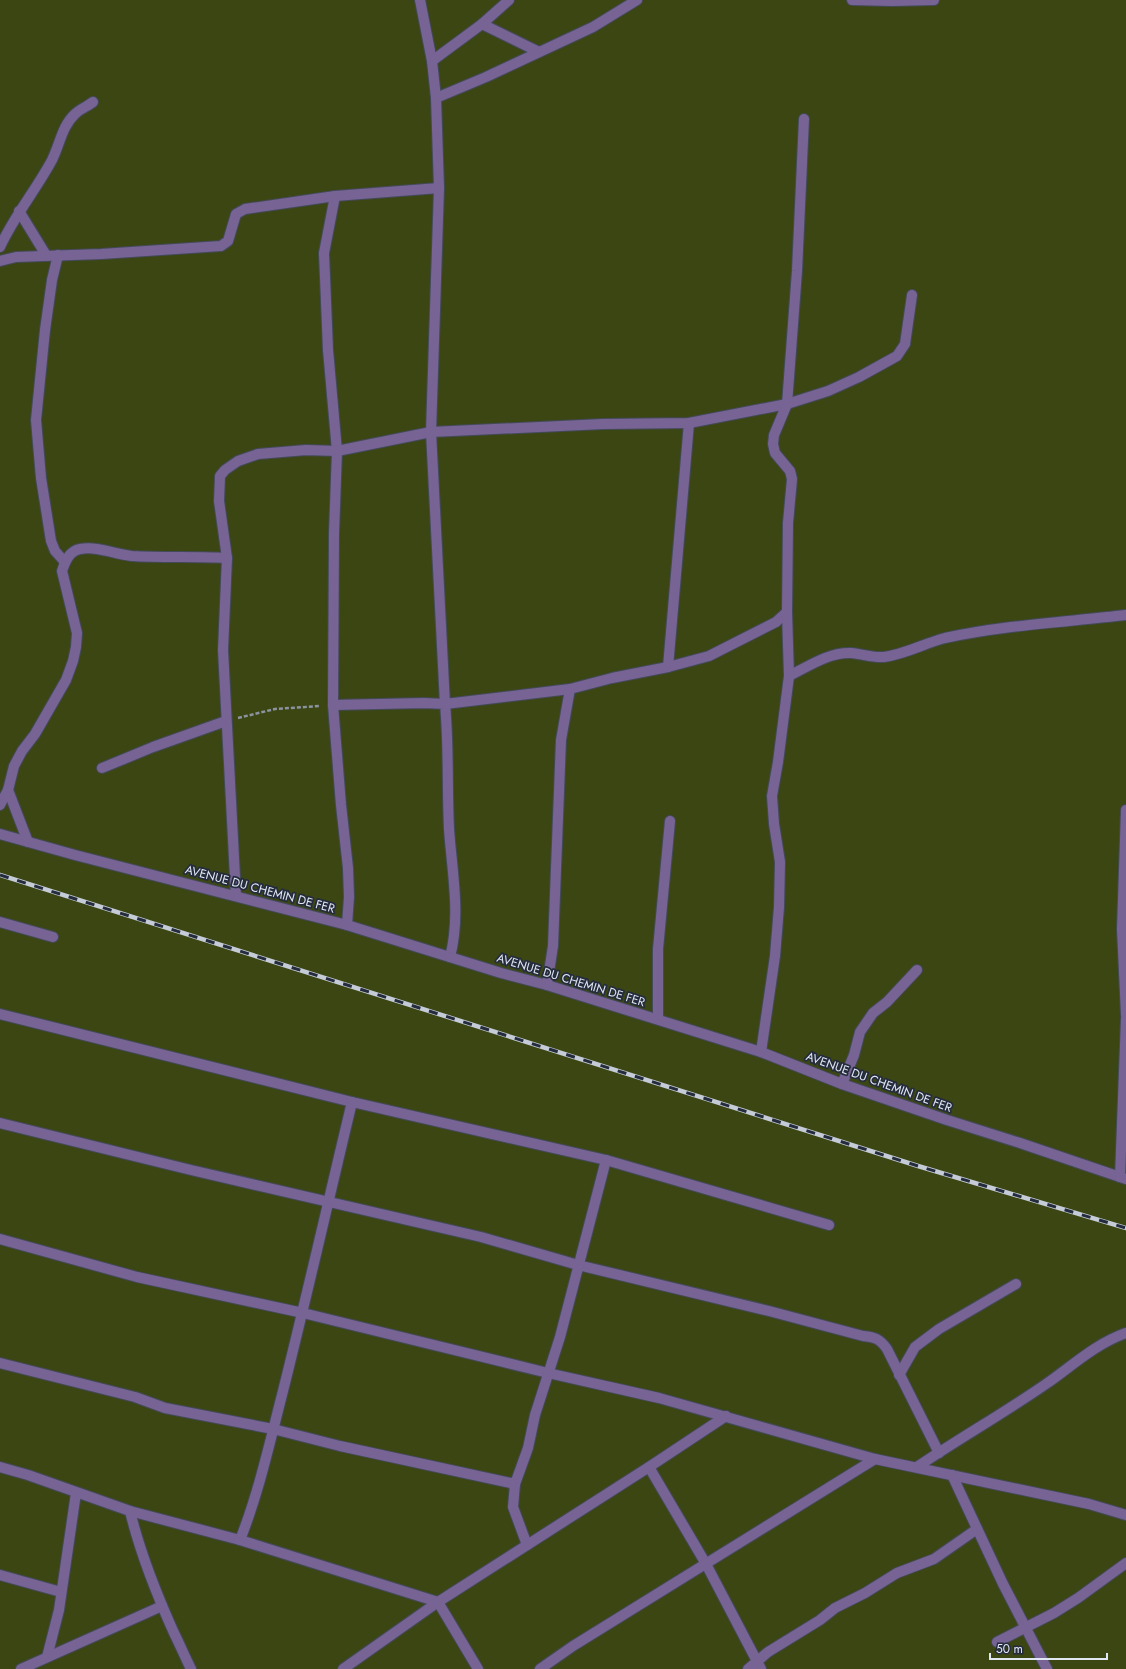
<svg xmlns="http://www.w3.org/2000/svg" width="1126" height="1669" viewBox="0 0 1126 1669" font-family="Jost,sans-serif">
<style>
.green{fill:#3c4613}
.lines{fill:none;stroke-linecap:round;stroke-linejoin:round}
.minor-casing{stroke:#434a5a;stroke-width:12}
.path{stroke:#8c93a0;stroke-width:2.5;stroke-dasharray:4 2;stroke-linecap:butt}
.minor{stroke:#776494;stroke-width:10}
.rail-casing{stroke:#c5cbd7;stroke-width:4.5}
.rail{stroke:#252c3d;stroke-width:3;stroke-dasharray:9;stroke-linecap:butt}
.labels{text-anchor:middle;stroke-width:3.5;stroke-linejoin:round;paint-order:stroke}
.street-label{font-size:12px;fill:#e2e8f3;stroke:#252c3d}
</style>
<rect width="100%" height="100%" fill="#252c3d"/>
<rect class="green" x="0" y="0" width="1126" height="1669"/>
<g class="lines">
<defs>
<g id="minor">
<polyline points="420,0 432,61 436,98 439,188 431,432 445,704 570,689"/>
<polyline points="852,0 892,1 934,0"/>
<polyline points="482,24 539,52"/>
<polyline points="432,61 482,24 509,0"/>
<polyline points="436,98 486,77 593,27 637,0"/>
<polyline points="335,196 324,253 328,350 337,451 334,533 333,705 341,805 348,868 349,897 347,925"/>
<polyline points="19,211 46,255"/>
<path d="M0,247C14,216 36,190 52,160C60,144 62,126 75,114C80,109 88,106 93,102"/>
<polyline points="58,255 52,280 45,330 36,420 41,478 51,541 55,551 65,562"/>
<polyline points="0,261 16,257 101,254 221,246 228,241 236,214 245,209 335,196 439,188"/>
<polyline points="668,667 689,423"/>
<path d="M789,676C809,666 829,652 851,653C863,654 873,658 884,657C906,654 925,643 945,638C1005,625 1066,622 1126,615"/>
<path d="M333,705L424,703L445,704C449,746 447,788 449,829C452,872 461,915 450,957"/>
<polyline points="102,768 153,747 226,721"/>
<polyline points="8,790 28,842"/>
<path d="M0,805L8,790L14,766L22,751L35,734L66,680L73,661L76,647L77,633L62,571C65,562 69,551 80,549C98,546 114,554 132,556C163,558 195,556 227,558"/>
<polyline points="1126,810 1122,929 1126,1015"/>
<polyline points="0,834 75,855 347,925 501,973 547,985 761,1052 842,1084 947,1120 1020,1143 1126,1179"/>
<polyline points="236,896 223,650 227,558 219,501 220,476 225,470 238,461 258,454 306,450 337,451 431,432 603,424 689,423 787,404 828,391 859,377 897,356 905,344 912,295"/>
<polyline points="0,922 53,937"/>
<polyline points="547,985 553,946 561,740 570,689 612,678 668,667 709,656 776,622 787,612 788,523 792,479 790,471 775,453 773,444 774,435 787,404 797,271 804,119"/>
<polyline points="0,1014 352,1102 606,1160 829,1225"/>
<polyline points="658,1019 658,949 670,821"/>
<polyline points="761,1052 775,956 779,907 780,862 774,824 772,796 778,762 789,676 787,612"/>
<polyline points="842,1084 854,1055 860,1032 873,1013 887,1002 917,970"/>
<path d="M0,1123L191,1170L481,1237L578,1265L769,1311L863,1336C875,1337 880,1339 887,1349L939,1453"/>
<polyline points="1120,1177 1126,1019"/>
<polyline points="0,1239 137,1277 303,1313 548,1373 659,1398 875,1459 1089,1504 1126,1515"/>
<polyline points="0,1363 135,1397 165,1408 273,1429 340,1446 515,1484 528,1448 535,1415 560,1337 606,1160"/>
<polyline points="899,1375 915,1347 939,1329 1016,1284"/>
<polyline points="0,1467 28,1475 130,1511 240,1540 438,1602 478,1669"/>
<polyline points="649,1467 706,1564 761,1669"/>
<path d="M917,1467C960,1438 1004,1413 1046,1384C1072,1366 1095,1344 1126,1333"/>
<polyline points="952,1475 1003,1584 1047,1669"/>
<polyline points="515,1484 513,1507 527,1545"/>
<path d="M130,1511C140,1553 156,1593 174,1633C180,1645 185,1657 191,1669"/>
<path d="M240,1540C259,1492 270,1441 283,1391C307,1295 329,1198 352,1102"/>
<polyline points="0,1575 61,1592"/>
<polyline points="997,1642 1054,1613 1078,1598 1126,1563"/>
<polyline points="47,1657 59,1610 76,1493"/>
<polyline points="21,1669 162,1606"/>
<polyline points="343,1669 438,1602 649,1467 726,1416"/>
<polyline points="540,1669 573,1646 875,1459"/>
<polyline points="748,1669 768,1652 820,1620 835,1608 865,1593 897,1573 934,1559 977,1529"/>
</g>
</defs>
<use href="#minor" class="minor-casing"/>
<polyline class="path" points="238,718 275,709 320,706"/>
<use href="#minor" class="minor"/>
<defs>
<polyline id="rail" points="0,875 918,1166 1126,1228"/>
</defs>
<use href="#rail" class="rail-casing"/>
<use href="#rail" class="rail"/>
</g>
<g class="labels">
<g class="street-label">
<text transform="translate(260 889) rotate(15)" y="4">AVENUE DU CHEMIN DE FER</text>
<text transform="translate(571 980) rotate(17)" y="4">AVENUE DU CHEMIN DE FER</text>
<text transform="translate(879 1082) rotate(20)" y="4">AVENUE DU CHEMIN DE FER</text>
</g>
</g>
<path d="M990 1653v6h117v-6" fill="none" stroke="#e2e8f3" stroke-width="2"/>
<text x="996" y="1653" font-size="12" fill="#e2e8f3" stroke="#252c3d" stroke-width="3" paint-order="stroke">50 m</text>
</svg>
